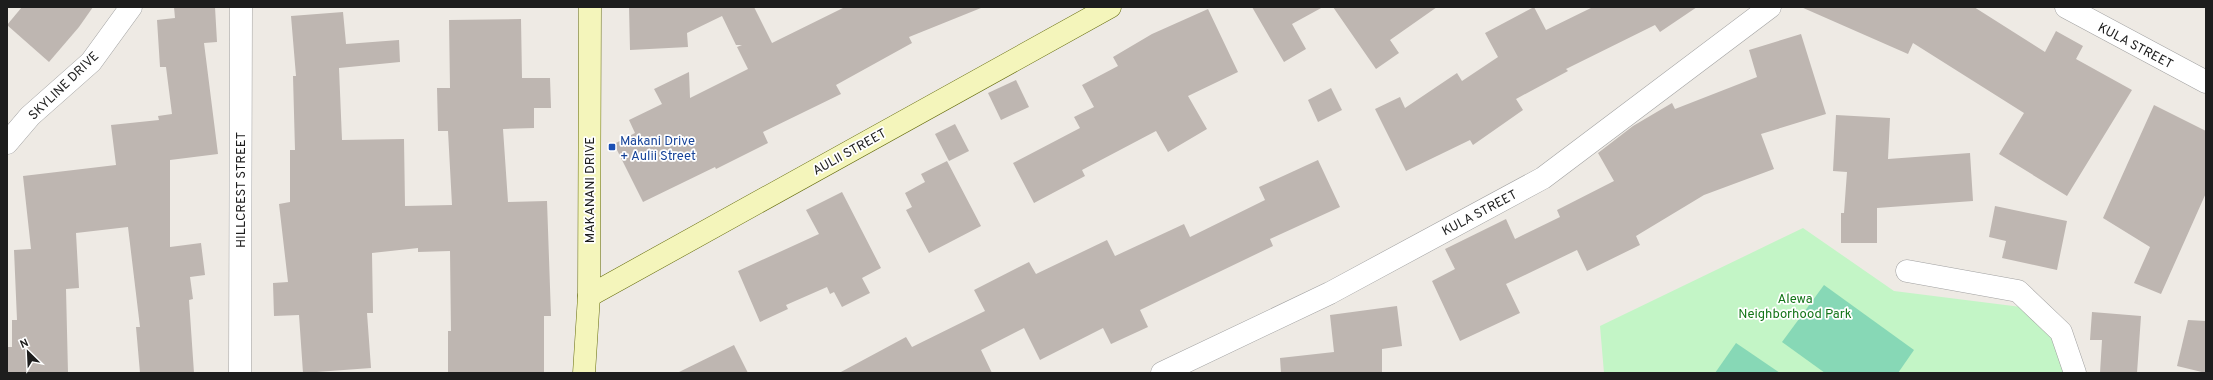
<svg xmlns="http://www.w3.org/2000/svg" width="2213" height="380" viewBox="0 0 2213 380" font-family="Overpass,sans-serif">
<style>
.park{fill:#c3f5c6}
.pitch{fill:#87d8b6}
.building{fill:#beb6b1}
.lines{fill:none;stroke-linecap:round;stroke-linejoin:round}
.street-casing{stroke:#a1a1a1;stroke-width:23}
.secondary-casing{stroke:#656c0c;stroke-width:23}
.street{stroke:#fff;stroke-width:22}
.secondary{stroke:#f4f5bb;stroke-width:22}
.transit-dot{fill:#1a4fb4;stroke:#fff;stroke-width:1.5}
.labels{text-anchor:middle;stroke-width:3.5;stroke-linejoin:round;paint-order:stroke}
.street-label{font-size:13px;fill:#1d1d1d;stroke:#fff}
.transit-label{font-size:13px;fill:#164399;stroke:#fff;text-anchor:start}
.park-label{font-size:13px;fill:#137418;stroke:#fff}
</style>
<rect width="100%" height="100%" fill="#eeeae4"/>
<polygon class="park" points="1803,228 1894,291 2029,308 2068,359 2065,373 1604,373 1600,326"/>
<g class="pitch">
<polygon points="1824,285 1914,350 1898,373 1825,373 1782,342"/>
<polygon points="1736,343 1780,373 1715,373"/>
</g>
<g class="building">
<polygon points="22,7 93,7 79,27 49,62 7,25"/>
<polygon points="174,7 215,7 217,42 204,43 218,154 170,160 170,247 201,243 205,275 190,277 193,299 189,300 194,373 140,373 136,327 140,327 128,227 76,233 79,288 66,289 68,373 7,373 7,347 12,347 12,320 17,320 14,250 31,249 23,176 116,165 111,125 159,120 158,116 172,114 166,67 160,67 157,20 175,18"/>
<polygon points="629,7 754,7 772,43 845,7 981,8 909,37 912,43 836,85 841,94 763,132 768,143 716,169 715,167 643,202 614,144 635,133 629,120 662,104 654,89 689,72 690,98 748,69 737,47 742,45 736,45 722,16 687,33 688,47 630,50"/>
<polygon points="1252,7 1323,7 1292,24 1306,49 1284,62"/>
<polygon points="1333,7 1437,7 1390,40 1399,53 1376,69"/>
<polygon points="1534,7 1546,30 1593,7 1697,7 1660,32 1655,25 1566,69 1568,71 1516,99 1523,110 1473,145 1470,140 1406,171 1375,109 1400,97 1405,108 1457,73 1462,81 1498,57 1485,33"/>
<polygon points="1801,7 1974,7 2045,52 2056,31 2083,46 2076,59 2132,90 2067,196 1999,154 2024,113 1913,43 1908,54"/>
<polygon points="1208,9 1238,72 1188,96 1207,129 1168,152 1156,131 1082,170 1085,176 1034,203 1013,163 1080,128 1074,117 1094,107 1082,85 1118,66 1113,57 1152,34"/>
<polygon points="343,12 346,44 399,40 400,62 339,68 342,140 404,139 405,206 452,205 448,131 438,131 437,88 450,88 449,20 521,19 522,78 550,78 551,108 534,108 534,128 503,129 508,202 547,201 551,316 544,316 544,373 448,373 448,331 451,331 450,251 418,252 418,248 372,253 373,313 367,313 371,368 303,373 299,315 274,316 273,283 288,282 279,204 290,202 290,150 295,150 293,76 296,76 291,16"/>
<polygon points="1801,34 1826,114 1761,134 1774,169 1704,195 1636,236 1640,245 1587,271 1577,250 1506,284 1520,313 1460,341 1432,281 1455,269 1445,249 1506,219 1515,239 1560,217 1557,210 1614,181 1598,153 1633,126 1672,103 1675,109 1757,77 1749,50"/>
<polygon points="1016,80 1029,107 1001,120 988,93"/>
<polygon points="1331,88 1342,110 1318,122 1308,100"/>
<polygon points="2154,105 2206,131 2206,193 2161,294 2134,283 2150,247 2103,218"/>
<polygon points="1836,115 1890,118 1888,159 1970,153 1973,201 1877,208 1877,243 1841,243 1841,213 1844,213 1847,172 1833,171"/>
<polygon points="955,124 969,151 949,161 935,134"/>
<polygon points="1318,160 1340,207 1270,239 1273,246 1140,310 1148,327 1111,344 1103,328 1040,360 1024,328 981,350 992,373 839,373 906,337 912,347 985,311 974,290 1029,262 1036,274 1107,240 1115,256 1184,224 1190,237 1265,200 1259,187"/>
<polygon points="947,161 981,226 929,253 906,210 912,207 905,193 925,182 921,174"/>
<polygon points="842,192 881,268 862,278 870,293 842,307 834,292 830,294 827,287 786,305 788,309 760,322 738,271 819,234 806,210"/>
<polygon points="1995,206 2067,221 2057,270 2002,258 2006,241 1989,237"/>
<polygon points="1397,306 1402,346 1382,349 1382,373 1281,373 1280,358 1334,352 1330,315"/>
<polygon points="2092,312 2141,316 2137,373 2100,373 2102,340 2090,340"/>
<polygon points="2188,320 2206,321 2206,373 2177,366"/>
<polygon points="734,345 748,373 677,373"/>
</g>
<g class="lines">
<defs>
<g id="street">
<polyline points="2066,7 2206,82"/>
<polyline points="7,143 30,116 91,62 131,7"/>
<polyline points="1907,271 2018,291 2061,332 2075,373"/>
<polyline points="240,373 241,7"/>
<polyline points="1162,373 1330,293 1543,178 1770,7"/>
</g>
<g id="secondary">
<polyline points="589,296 1110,7"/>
<polyline points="584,373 589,296 590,7"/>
</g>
</defs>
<use href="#street" class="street-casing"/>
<use href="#secondary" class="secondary-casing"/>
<use href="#street" class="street"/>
<use href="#secondary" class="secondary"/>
</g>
<rect class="transit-dot" x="608" y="143" width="8" height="8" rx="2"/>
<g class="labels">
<g class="street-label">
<text transform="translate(2136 45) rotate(28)" y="5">KULA STREET</text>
<text transform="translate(63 85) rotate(-44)" y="5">SKYLINE DRIVE</text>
<text transform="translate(849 151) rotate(-29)" y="5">AULII STREET</text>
<text transform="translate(240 190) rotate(-90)" y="5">HILLCREST STREET</text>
<text transform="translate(589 190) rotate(-90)" y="5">MAKANANI DRIVE</text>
<text transform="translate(1479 212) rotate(-28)" y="5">KULA STREET</text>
</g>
<g class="transit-label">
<text x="620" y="145">Makani Drive<tspan x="620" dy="15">+ Aulii Street</tspan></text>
</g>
<g class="park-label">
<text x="1795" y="303">Alewa<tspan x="1795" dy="15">Neighborhood Park</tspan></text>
</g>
</g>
<rect width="2213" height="380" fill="none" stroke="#1d1d1d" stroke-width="16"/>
<g transform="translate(28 352) rotate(336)" stroke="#ffffff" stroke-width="3" paint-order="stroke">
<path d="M0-3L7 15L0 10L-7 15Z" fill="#1d1d1d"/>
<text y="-6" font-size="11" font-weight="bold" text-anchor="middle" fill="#1d1d1d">N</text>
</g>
</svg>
